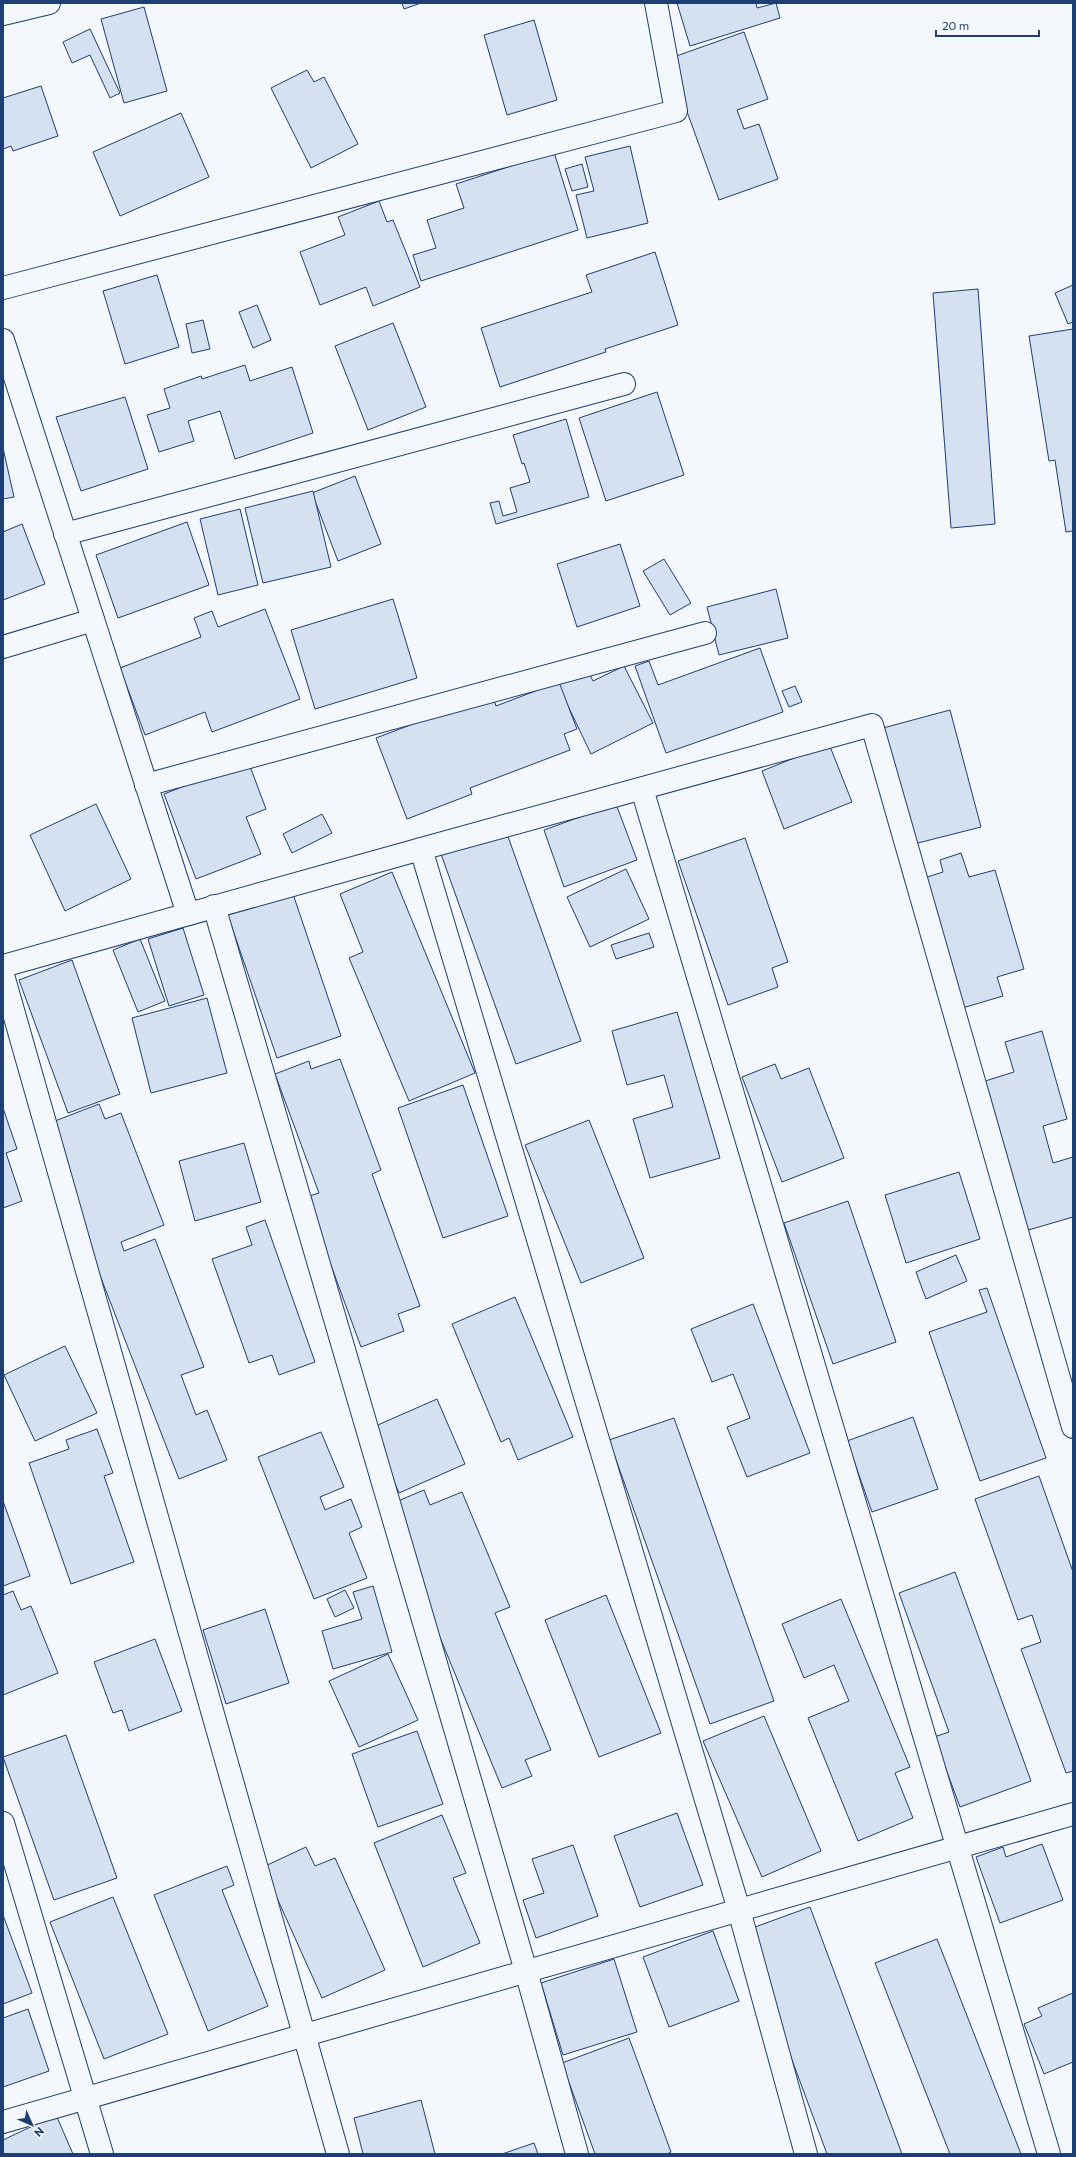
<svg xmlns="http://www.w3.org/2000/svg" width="1076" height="2157" viewBox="0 0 1076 2157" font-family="Commissioner,sans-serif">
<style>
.building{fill:#d5e0f0;stroke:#1d3f73}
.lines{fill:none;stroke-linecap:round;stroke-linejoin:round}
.minor-casing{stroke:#1d3f73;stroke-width:24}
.minor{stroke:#f4f7fb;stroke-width:22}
</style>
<rect width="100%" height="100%" fill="#f4f7fb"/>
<g class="building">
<polygon points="402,3 421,3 404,9"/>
<polygon points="677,3 756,3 757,8 776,3 780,18 690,46"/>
<polygon points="144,7 167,91 124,103 101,19"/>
<polygon points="534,20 557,100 507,115 484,35"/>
<polygon points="90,29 120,93 110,98 90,55 72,63 63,42"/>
<polygon points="744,32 768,99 737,110 744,129 759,124 778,179 719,200 668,59"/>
<polygon points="307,70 314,82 324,77 358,144 311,168 271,88"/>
<polygon points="41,86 58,136 13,151 11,146 3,149 3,98"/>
<polygon points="181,113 209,177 120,216 93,152"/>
<polygon points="630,146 648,223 587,238 576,195 594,191 585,157"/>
<polygon points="554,152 578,230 421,281 413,255 436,248 427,220 464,208 456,184"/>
<polygon points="582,164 588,187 572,191 565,169"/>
<polygon points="379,201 387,222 393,220 420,287 373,306 366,287 320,305 300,252 345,235 338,217"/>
<polygon points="655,252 678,325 605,349 606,352 500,387 481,328 592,292 586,275"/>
<polygon points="157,275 179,347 125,364 103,291"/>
<polygon points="1073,285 1073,322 1068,324 1055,293"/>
<polygon points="978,289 995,524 951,528 933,293"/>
<polygon points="257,305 271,340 253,348 239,312"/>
<polygon points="203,320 210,349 192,353 186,324"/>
<polygon points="393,323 426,407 368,430 335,346"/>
<polygon points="1073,329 1073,531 1066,532 1055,460 1049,461 1029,336"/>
<polygon points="245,365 250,381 292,367 313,433 235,459 220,411 188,421 194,441 159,452 147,415 170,408 164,389 201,376 202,379"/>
<polygon points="657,392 684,475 606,501 579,418"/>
<polygon points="125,397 148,469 81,491 56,417"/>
<polygon points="566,419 589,497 496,524 490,503 499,501 503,516 517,512 510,488 530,482 524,463 522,464 513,435"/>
<polygon points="3,448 14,497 3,499"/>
<polygon points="355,476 381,544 338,561 312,493"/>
<polygon points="313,491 331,567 263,583 245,508"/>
<polygon points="240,509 258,585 218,595 200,519"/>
<polygon points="187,522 209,585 118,618 96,555"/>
<polygon points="22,524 45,584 3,600 3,532"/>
<polygon points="620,544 640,606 577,627 557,564"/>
<polygon points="664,559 691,603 670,615 643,571"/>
<polygon points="776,589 788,638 719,655 707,607"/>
<polygon points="393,599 417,678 315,709 291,630"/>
<polygon points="265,609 300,699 212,732 205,712 145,735 120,668 201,637 194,618 212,611 218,627"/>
<polygon points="760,648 783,712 666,753 635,666 649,661 658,685"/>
<polygon points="624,666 653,723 591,754 556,681 586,667 593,681"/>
<polygon points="559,682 577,729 564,734 570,750 470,788 472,794 407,819 376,738 492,694 496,706"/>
<polygon points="795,686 802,702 789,707 782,691"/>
<polygon points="950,710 981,827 914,844 883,728"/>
<polygon points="829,744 852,802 784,829 762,771"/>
<polygon points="248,761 266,809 246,817 261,854 196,879 164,794"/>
<polygon points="96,804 131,879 65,911 30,835"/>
<polygon points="616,804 637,860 564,887 544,830"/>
<polygon points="322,814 332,833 292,853 283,834"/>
<polygon points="506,831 581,1041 516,1064 441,854"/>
<polygon points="745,838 788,962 772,968 778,987 728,1005 678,861"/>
<polygon points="961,853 969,877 995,870 1024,969 997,977 1003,996 959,1009 921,879 943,872 940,860"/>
<polygon points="626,869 649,919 590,947 567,897"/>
<polygon points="392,872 475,1073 409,1101 349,958 363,952 340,894"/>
<polygon points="292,891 341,1036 277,1058 227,913"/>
<polygon points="183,928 204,995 169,1006 148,939"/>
<polygon points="649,933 654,947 616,959 611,945"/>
<polygon points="140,939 165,1001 138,1012 113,950"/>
<polygon points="72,960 120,1094 68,1113 19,980"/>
<polygon points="207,998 227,1073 151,1093 132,1018"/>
<polygon points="677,1012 720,1158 650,1178 633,1119 673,1107 664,1075 627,1085 612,1031"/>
<polygon points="1042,1031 1067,1119 1043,1126 1053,1163 1073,1157 1073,1217 1025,1231 982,1082 1014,1072 1005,1042"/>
<polygon points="340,1059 381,1170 372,1174 420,1306 398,1314 404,1331 361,1347 306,1197 319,1193 275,1074 309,1061 311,1069"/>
<polygon points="775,1064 781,1079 809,1068 844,1158 782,1182 742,1077"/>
<polygon points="463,1085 508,1216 443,1238 398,1108"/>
<polygon points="99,1104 105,1119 121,1113 164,1225 121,1242 124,1251 155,1239 204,1367 181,1375 196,1415 207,1410 227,1460 179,1479 42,1126"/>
<polygon points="3,1108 17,1149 6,1153 22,1201 3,1208"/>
<polygon points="589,1120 644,1258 581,1283 525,1145"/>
<polygon points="244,1143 261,1202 195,1221 179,1161"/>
<polygon points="959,1172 980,1239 906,1263 885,1195"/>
<polygon points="848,1201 896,1342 833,1364 784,1223"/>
<polygon points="265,1220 315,1362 279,1375 272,1355 249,1363 212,1259 252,1245 246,1227"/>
<polygon points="956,1255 967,1281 926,1299 916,1272"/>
<polygon points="987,1288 1046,1458 980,1481 929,1332 987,1312 979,1290"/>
<polygon points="515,1297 573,1437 518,1460 509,1438 501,1442 452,1324"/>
<polygon points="753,1304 810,1453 747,1477 727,1427 750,1418 733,1374 712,1382 691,1329"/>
<polygon points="65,1346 97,1413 35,1441 4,1375"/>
<polygon points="437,1399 465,1464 399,1493 371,1428"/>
<polygon points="913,1417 938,1489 872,1512 847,1441"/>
<polygon points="674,1418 774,1701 710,1724 609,1440"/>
<polygon points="97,1429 113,1473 104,1476 134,1562 71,1584 29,1463 69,1449 66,1440"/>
<polygon points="321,1432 344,1487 320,1497 325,1510 351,1499 362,1527 349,1533 367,1578 314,1599 258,1457"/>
<polygon points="1039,1476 1073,1572 1073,1771 1066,1773 1021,1649 1041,1642 1032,1615 1018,1620 975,1499"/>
<polygon points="424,1490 430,1505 462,1492 510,1607 495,1613 551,1750 525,1760 532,1776 502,1788 386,1506"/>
<polygon points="3,1501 30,1576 3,1586"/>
<polygon points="955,1572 1031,1781 960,1807 934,1737 949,1732 899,1593"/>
<polygon points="373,1586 392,1652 333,1669 322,1631 362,1619 353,1592"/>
<polygon points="345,1590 354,1608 335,1617 327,1599"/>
<polygon points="13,1591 21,1610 31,1606 58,1673 3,1695 3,1595"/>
<polygon points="606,1595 661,1733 599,1757 545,1620"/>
<polygon points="841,1599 910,1767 895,1773 913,1818 858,1841 808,1718 849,1701 834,1665 804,1678 782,1624"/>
<polygon points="265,1609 289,1683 226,1704 203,1630"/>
<polygon points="155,1639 182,1711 129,1731 122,1710 113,1713 94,1662"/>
<polygon points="388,1654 418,1720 359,1747 329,1681"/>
<polygon points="764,1716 821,1851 762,1877 703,1741"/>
<polygon points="417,1731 443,1804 378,1827 352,1754"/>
<polygon points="66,1735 117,1878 54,1900 3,1757"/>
<polygon points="677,1813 703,1885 640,1907 614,1836"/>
<polygon points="442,1815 466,1873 453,1878 480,1943 423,1967 374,1843"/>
<polygon points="1042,1844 1063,1900 1000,1923 976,1857 1003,1847 1006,1857"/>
<polygon points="573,1845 598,1916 536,1938 523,1900 544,1893 532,1859"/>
<polygon points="306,1847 315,1866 335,1858 385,1970 322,1998 263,1867"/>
<polygon points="227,1866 234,1885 222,1890 268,2006 208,2031 154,1895"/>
<polygon points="113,1897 168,2034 104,2059 50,1922"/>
<polygon points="810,1907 902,2154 827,2154 744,1931"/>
<polygon points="3,1915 32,1993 3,2004"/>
<polygon points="713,1931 739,2001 669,2027 643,1957"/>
<polygon points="937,1939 1021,2154 950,2154 875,1963"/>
<polygon points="614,1959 637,2032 563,2055 541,1983"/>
<polygon points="1073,1993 1073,2062 1044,2074 1024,2024 1042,2016 1038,2008"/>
<polygon points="28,2009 49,2071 3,2087 3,2018"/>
<polygon points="629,2038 671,2152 667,2154 595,2154 562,2063"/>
<polygon points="421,2100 435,2154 363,2154 354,2118"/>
<polygon points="56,2115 73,2154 3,2154 3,2140"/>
<polygon points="534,2143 538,2154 502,2154"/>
</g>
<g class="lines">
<defs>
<g id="minor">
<polyline points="3,14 49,3"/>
<polyline points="3,288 676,111 656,3"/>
<polyline points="3,340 188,914"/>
<polyline points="65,534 624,384"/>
<polyline points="3,647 93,620"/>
<polyline points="146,785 705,633"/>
<polyline points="642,789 1049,2154"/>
<polyline points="421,849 739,1910 806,2154"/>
<polyline points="214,906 526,1971 577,2154"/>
<polyline points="3,966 421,849 872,725 1073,1427"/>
<polyline points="3,975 338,2154"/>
<polyline points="3,1823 102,2154"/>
<polyline points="3,2122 1073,1814"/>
</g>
</defs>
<use href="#minor" class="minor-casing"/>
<use href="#minor" class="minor"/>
</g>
<rect width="1076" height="2157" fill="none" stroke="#1d3f73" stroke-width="8"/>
<g transform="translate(32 2125) rotate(135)" stroke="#f4f7fb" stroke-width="3" paint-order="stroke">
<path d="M0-3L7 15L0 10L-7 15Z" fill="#1d3f73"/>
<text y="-6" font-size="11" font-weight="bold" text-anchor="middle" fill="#1d3f73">N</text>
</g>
<path d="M936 30v6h103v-6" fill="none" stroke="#1d3f73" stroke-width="2"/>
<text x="942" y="30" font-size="12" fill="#1d3f73" stroke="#f4f7fb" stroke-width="3" paint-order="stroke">20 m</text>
</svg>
